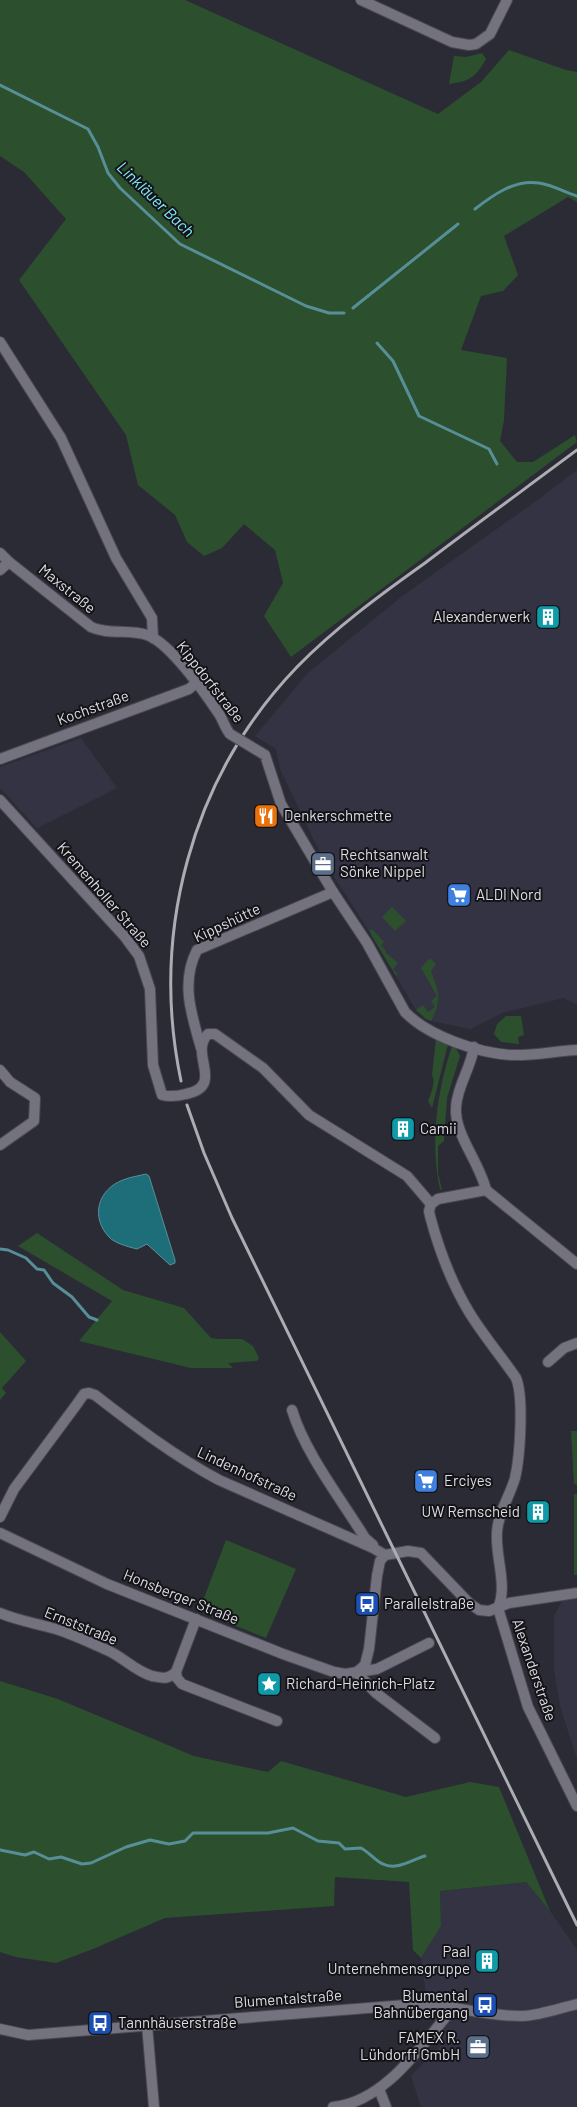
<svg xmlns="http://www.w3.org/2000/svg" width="577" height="2107" viewBox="0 0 577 2107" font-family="Barlow,sans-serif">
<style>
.built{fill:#343343}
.green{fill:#2c4f2e}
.water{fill:#1d6e78;stroke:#578f98}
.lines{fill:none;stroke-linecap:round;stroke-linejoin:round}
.stream{stroke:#578f98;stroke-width:3}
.minor-casing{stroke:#484850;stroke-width:12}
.minor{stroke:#73727e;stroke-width:10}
.rail{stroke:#acacb4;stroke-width:3}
.minor-bridge-casing{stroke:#484850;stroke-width:12;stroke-linecap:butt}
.minor-bridge{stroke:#73727e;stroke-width:10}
.labels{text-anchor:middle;stroke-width:4;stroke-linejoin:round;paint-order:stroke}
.street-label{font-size:15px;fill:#dddde4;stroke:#141418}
.poi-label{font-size:15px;fill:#dddde4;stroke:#141418;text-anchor:start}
.water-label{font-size:16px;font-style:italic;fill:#82ecfa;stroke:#141418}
</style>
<rect width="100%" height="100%" fill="#2b2b35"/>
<g class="built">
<polygon points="577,470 577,1005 564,998 502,1013 471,1029 431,1021 426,1019 416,1010 369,931 324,861 280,769 276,749 255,736 308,673 401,597 539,499"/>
<polygon points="81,738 117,788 37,828 0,788 0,767"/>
<polygon points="564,1598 577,1598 577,1759 560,1706 554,1670 554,1616"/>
<polygon points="526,1882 550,1911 577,1950 577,2107 421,2107 411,2076 441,2045 426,1994 421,1958 441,1926 440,1891"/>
</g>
<g class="green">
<polygon points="0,0 185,0 438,114 481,82 509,50 566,70 577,72 577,202 568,197 504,236 518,275 503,291 481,296 461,350 507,358 504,420 500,441 517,462 533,462 575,435 577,442 291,657 264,616 283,583 275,550 244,524 222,548 204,556 187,542 175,515 138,485 126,435 19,280 66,219 24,172 0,156"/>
<path d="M482,53L486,59C475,78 470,81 449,84L454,56L466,57Z"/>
<polygon points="392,907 406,921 395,931 382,917"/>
<polygon points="372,929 384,942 381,945 386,951 385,952 398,963 393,969 398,974 396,976 369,931"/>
<path d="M430,958L436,964L431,971C439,992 442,1000 431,1021L426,1019L416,1010L423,1005L428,1012L435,1007L431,1001L437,996L421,968Z"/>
<polygon points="506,1016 521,1016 524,1035 518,1037 519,1044 501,1042 494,1034 497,1024"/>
<path d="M436,1039L448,1044L432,1108L428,1101C431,1093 436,1083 432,1075Z"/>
<path d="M452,1046L456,1048L460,1056L447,1098L444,1141L438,1146V1173L442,1190L440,1189C430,1142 437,1091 452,1046Z"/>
<polygon points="37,1233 123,1290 184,1308 211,1338 218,1339 242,1339 253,1346 259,1358 257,1361 228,1363 233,1368 191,1368 79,1341 112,1301 18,1246"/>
<polygon points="0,1332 26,1361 2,1388 6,1393 0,1400"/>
<polygon points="571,1431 577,1431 577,1485 574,1484"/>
<rect x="574" y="1494" width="3" height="81"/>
<polygon points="226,1540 296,1569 266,1638 199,1611"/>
<polygon points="0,1681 58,1699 194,1756 268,1772 281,1761 406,1797 470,1782 499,1787 550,1911 526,1882 440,1891 441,1926 421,1958 413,1950 409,1882 335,1877 334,1906 165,1918 93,1949 56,1963 16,1957 0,1952"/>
</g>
<path class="water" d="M146,1174L149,1176L175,1260V1263L170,1265L147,1244L137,1249C129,1247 114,1243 109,1237C90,1217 98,1189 123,1180C130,1177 138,1176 146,1174Z"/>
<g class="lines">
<g class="stream">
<polyline points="0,85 88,129 98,147 108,173 120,188 180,244 306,306 329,313 344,313"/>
<path d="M475,209C493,195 515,179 539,183C553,185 564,192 577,196"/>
<polyline points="353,308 458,224"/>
<polyline points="377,343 393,361 419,416 489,449 497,464"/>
<polyline points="0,1249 8,1250 26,1258 37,1269 44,1270 53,1283 72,1297 89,1317 97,1320"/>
<path d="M0,1850L25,1855L34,1852L49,1859L61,1857L82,1864L91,1863L126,1847L150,1840L169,1844L185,1841L193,1833H268L293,1828L318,1841L339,1843L345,1849L361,1848C369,1852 375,1861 383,1864C397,1871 413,1859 425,1856"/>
</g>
<defs>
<g id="minor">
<polyline points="361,0 452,42 469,45 476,44 490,34 507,0"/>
<polyline points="0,342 61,438 116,558 152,618 153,638"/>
<path d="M0,553L9,562L91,627C108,635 129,629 147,635C170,643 205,693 219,714C223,720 225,728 230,734"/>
<polyline points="0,570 9,562"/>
<path d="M265,755L281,804L333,892L367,943L405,1012C428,1036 478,1053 511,1055C533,1056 555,1051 577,1050"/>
<polyline points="0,759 189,689 196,683"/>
<path d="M0,800L125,937L139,956L150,989L153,1065L162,1095C170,1097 178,1096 186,1094C226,1086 188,1053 208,1034H215L263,1068L309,1115L407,1176L431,1204"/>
<path d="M474,1047C471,1068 457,1086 456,1107C454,1134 480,1163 486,1190"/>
<path d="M201,1048C192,1016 180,983 197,950L333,892"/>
<polyline points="0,1070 10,1082 35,1098 34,1121 0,1145"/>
<path d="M431,1204L429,1211L430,1216C439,1250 451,1282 469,1312C483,1335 501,1356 516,1378C524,1397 520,1457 515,1478C510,1496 498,1513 497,1532C495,1557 508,1585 498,1608L528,1707L577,1806"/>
<polyline points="431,1204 438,1199 486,1190 577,1264"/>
<polyline points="548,1362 564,1348 577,1343"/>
<path d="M292,1410C305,1453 341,1499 365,1538L373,1545"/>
<path d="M0,1517L14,1489L77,1404L84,1394L89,1393L95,1395C135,1426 174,1456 219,1480L373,1548L385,1555"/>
<polyline points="0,1533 107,1584 283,1654 334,1672 345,1674 377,1669 429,1643"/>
<path d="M0,1613C17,1620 34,1623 52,1628C71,1633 90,1643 109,1651C124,1658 135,1671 152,1676C162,1678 168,1680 176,1672L196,1619"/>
<polyline points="176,1672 177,1678 182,1684 277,1721"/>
<polyline points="357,1672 365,1665 369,1649 377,1576 380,1561 385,1555 408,1551 421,1553 469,1603 479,1610 489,1611 509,1603 577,1593"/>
<polyline points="357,1673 376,1693 435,1738"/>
<polyline points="147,2025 154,2107"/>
<path d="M0,2029L28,2035L418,2004C453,2005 488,2017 523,2016C541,2015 560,2008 577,2004"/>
<polyline points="379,2089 386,2107"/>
<path d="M333,2107C386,2102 422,2044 454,2007"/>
</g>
</defs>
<use href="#minor" class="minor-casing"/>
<use href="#minor" class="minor"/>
<g class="rail">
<path d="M181,1081C150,933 191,777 297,667C335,628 380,595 425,563C475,525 526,488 577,450"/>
<polyline points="187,1105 204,1153 232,1218 577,1925"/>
</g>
<defs>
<polyline id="minor-bridge" points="230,734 265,755"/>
</defs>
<use href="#minor-bridge" class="minor-bridge-casing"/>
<use href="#minor-bridge" class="minor-bridge"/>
</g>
<defs>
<symbol id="building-square" viewBox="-11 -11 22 22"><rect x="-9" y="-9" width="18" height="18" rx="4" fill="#0f9aa8" stroke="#141418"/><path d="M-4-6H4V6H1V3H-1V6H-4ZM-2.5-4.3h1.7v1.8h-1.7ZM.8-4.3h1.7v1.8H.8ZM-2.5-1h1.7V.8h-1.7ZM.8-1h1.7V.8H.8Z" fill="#fff"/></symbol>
<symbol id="restaurant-square" viewBox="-11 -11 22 22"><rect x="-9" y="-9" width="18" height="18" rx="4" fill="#e8710a" stroke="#141418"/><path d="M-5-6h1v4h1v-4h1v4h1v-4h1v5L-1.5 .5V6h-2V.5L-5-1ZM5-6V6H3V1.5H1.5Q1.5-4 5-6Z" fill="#fff"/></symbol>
<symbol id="office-square" viewBox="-11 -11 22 22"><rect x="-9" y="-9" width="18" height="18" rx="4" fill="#5c6f8a" stroke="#141418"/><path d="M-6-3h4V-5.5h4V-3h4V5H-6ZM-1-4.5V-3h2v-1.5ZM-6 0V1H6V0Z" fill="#fff"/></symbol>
<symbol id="supermarket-square" viewBox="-11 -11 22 22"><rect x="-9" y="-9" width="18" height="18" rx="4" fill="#3f7fe0" stroke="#141418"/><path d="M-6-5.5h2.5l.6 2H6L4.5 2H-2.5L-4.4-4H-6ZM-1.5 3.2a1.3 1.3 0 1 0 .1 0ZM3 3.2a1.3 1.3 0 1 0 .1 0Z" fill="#fff"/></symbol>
<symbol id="bus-square" viewBox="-11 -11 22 22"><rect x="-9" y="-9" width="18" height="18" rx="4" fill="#1a4fb4" stroke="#141418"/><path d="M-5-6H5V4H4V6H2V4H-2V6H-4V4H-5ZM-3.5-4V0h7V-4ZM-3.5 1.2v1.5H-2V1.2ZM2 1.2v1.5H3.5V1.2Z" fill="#fff"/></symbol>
<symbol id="sight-square" viewBox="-11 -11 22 22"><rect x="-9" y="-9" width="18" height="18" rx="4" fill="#0f9aa8" stroke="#141418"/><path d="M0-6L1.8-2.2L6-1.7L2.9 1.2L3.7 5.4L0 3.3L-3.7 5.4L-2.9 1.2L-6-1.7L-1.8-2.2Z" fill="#fff"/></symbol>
</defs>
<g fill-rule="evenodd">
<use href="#building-square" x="534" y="603" width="28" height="28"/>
<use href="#restaurant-square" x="252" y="802" width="28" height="28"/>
<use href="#office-square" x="309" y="850" width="28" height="28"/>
<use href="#supermarket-square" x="445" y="881" width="28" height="28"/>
<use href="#building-square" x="389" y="1115" width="28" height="28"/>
<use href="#supermarket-square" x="412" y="1467" width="28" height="28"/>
<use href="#building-square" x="524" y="1498" width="28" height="28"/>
<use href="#bus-square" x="353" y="1590" width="28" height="28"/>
<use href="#sight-square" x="255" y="1670" width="28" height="28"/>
<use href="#building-square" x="473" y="1947" width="28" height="28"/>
<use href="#bus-square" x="471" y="1991" width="28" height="28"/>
<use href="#bus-square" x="86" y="2009" width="28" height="28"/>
<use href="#office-square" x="464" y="2033" width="28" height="28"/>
</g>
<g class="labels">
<g class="street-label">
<text transform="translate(67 589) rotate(39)" y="5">Maxstraße</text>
<text transform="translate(210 682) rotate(52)" y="5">Kippdorfstraße</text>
<text transform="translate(93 708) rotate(-20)" y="5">Kochstraße</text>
<text transform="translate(104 895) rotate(49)" y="5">Kremenholler Straße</text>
<text transform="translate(227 923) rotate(-25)" y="5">Kippshütte</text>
<text transform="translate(247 1474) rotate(25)" y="5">Lindenhofstraße</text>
<text transform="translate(181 1597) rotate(22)" y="5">Honsberger Straße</text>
<text transform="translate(81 1626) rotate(22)" y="5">Ernststraße</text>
<text transform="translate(534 1670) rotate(71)" y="5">Alexanderstraße</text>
<text transform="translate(288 1999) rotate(-4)" y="5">Blumentalstraße</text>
</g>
<g class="poi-label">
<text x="530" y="622" text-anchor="end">Alexanderwerk</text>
<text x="284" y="821">Denkerschmette</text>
<text x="340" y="860">Rechtsanwalt<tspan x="340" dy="17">Sönke Nippel</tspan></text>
<text x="476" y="900">ALDI Nord</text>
<text x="420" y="1134">Camii</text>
<text x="444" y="1486">Erciyes</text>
<text x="520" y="1517" text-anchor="end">UW Remscheid</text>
<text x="384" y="1609">Parallelstraße</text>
<text x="286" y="1689">Richard-Heinrich-Platz</text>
<text x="470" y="1957" text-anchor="end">Paal<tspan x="470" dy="17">Unternehmensgruppe</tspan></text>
<text x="468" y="2001" text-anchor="end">Blumental<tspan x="468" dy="17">Bahnübergang</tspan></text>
<text x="118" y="2028">Tannhäuserstraße</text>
<text x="460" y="2043" text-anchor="end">FAMEX R.<tspan x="460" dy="17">Lühdorff GmbH</tspan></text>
</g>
<g class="water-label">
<text transform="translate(156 199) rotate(44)" y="6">Linkläuer Bach</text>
</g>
</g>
</svg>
